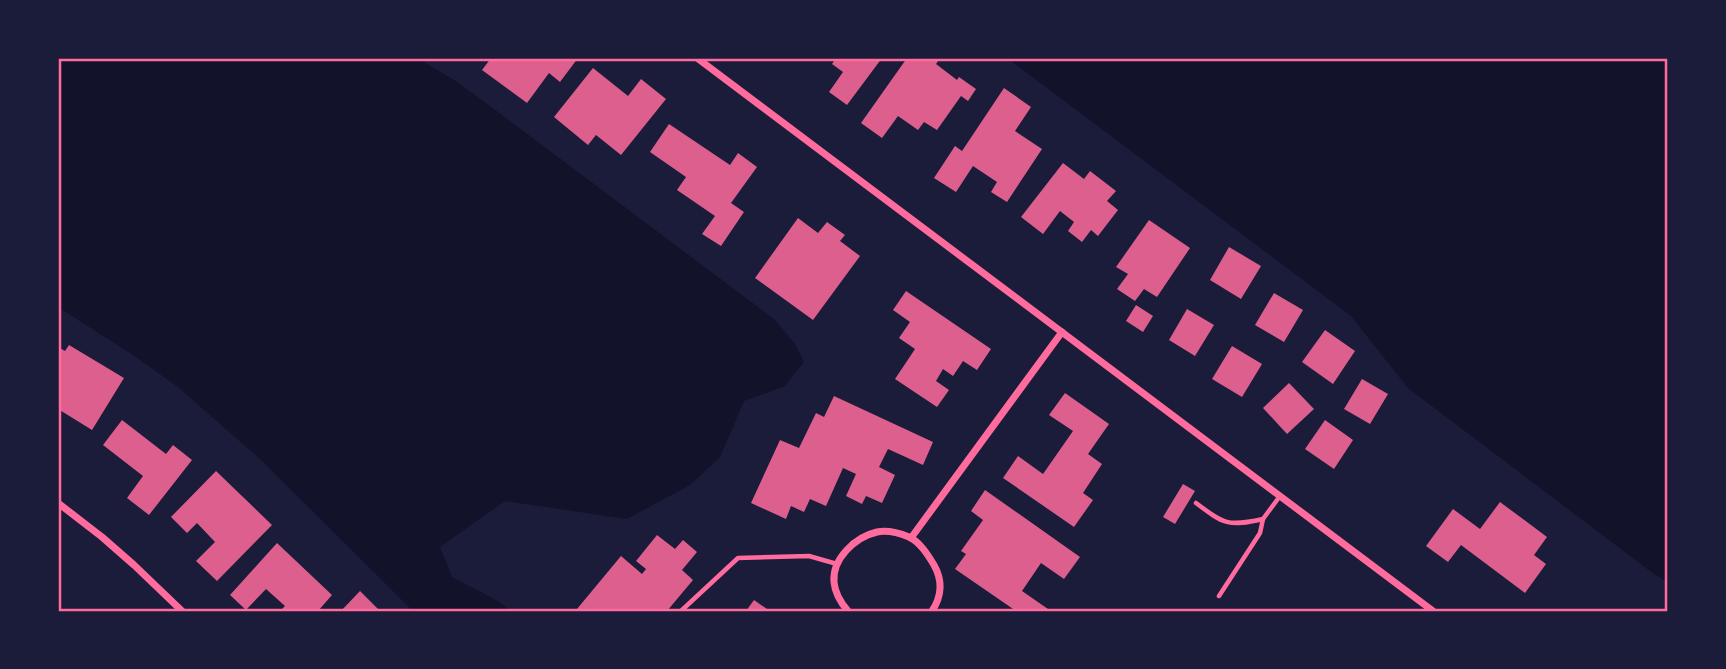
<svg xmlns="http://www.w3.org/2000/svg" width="1726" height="669" viewBox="0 0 1726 669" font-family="'Source Sans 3',sans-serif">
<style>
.water{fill:#12122b}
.building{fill:#dd5f8e}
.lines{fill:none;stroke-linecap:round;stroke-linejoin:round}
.service{stroke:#ff6b9d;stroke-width:4.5}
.minor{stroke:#ff6b9d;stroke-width:7}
.neatline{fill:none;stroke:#ff6b9d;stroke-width:2.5}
</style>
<rect width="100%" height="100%" fill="#1b1b3a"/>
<g class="water">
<polygon points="58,58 417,58 454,80 490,106 774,319 795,344 804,362 785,386 744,401 720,457 690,485 627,519 505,501 440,547 452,577 500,602 510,611 413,611 261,460 178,387 133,355 58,307"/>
<polygon points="1007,58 1668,58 1668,583 1650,571 1408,388 1351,316"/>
</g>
<g class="building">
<polygon points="491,58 578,58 560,82 549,73 527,103 482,70"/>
<polygon points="836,58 882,58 847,105 829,92 843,72 832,64"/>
<polygon points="907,58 940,58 936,64 957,80 959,77 976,89 968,101 961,96 937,130 924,122 918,130 898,116 882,138 861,123"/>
<polygon points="593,68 628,96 641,79 666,99 621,155 596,135 588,145 554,117"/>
<polygon points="1004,88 1031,107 1015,131 1042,149 1007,202 991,192 997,182 973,166 956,192 934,178 955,146 962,151"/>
<polygon points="669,124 730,165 738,153 757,167 731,203 744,212 721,246 702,234 715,216 677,190 686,177 650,152"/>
<polygon points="1063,163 1084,179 1090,171 1116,191 1107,201 1118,210 1098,236 1091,230 1082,242 1068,231 1074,222 1060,211 1043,234 1021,217"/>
<polygon points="798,218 818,233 827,222 845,235 840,241 860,256 813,320 755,278"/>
<polygon points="1149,220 1190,248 1157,297 1144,289 1135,301 1117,289 1128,274 1116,267"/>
<polygon points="1229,247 1261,266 1241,299 1210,280"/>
<polygon points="906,291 991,349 977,370 963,361 953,376 943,369 936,381 949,390 937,407 895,379 915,349 899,338 910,322 893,310"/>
<polygon points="1274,293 1303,310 1284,342 1255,325"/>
<polygon points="1136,305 1153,316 1143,332 1126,321"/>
<polygon points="1187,309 1214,325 1195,356 1169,340"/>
<polygon points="1325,330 1355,351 1333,384 1302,362"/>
<polygon points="69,345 124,378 92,430 58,409 58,347 65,351"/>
<polygon points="1232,346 1262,364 1242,397 1212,379"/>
<polygon points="1362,379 1388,394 1370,424 1344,409"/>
<polygon points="1289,383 1314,409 1287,434 1263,408"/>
<polygon points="1065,393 1109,424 1088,454 1102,464 1083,493 1093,500 1074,527 1003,478 1018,456 1043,474 1073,431 1049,415"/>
<polygon points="834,396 933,442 923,465 888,449 879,467 895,475 882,503 866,496 862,504 846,496 856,474 843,468 826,506 810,499 804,512 791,506 786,519 751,503 780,440 799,448 816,413 824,417"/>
<polygon points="122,420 166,454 173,445 192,460 149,515 127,498 143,476 103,445"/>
<polygon points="1325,420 1353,440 1334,469 1305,449"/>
<polygon points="216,471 272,525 217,581 196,561 215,542 197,523 187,533 171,517"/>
<polygon points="1183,484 1195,491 1175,524 1163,517"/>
<polygon points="985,490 1080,557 1064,579 1041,563 1022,591 1048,609 1046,611 1016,611 955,569 966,554 961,551 983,520 971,511"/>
<polygon points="1500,502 1547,537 1534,555 1546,564 1525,593 1461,545 1448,562 1426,546 1453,509 1480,529"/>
<polygon points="657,535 675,549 683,540 697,552 682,570 693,580 667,611 580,611 577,609 621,556 642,574 646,569 636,561"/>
<polygon points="277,543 332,595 318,611 284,611 282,609 285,606 266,589 246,610 230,595"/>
<polygon points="360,591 380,611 341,611"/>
<polygon points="754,600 770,611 746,611"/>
</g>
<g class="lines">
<g class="service">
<path d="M1196,503C1224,524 1228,527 1263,519"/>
<polyline points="1219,596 1260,533 1263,519 1280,496"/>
<polyline points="681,611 738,558 809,556 837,564"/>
</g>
<g class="minor">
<polyline points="697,58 1433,611"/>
<polyline points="58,503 102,537 134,565 182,611"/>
<polyline points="911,538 1062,332"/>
<path d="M848,611C841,603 835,594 834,582C832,559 855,537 877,532C887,530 899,533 909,537C920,542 928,555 934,565C943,581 942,596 932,611"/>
</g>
</g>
<rect width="1726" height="669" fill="none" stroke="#1b1b3a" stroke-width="119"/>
<rect x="60" y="60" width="1606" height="550" class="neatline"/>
</svg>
